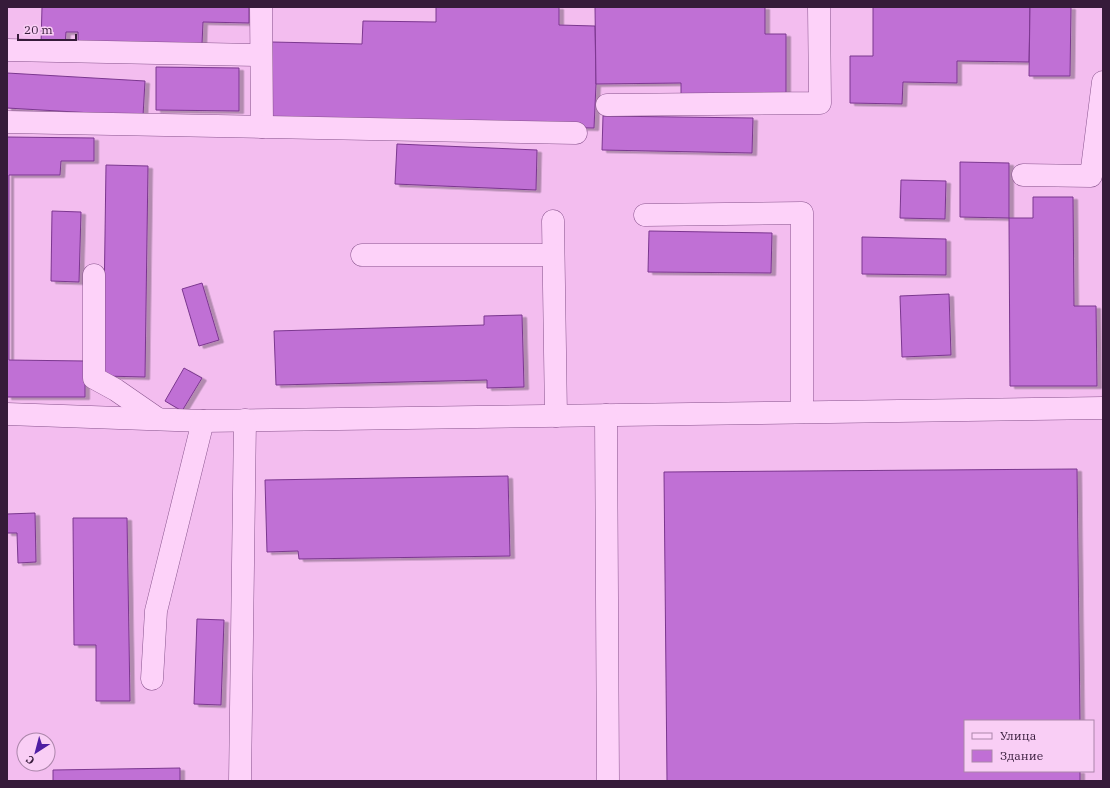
<svg xmlns="http://www.w3.org/2000/svg" width="1110" height="788" viewBox="0 0 1110 788" font-family="'IBM Plex Serif',serif">
<style>
.building{fill:#c06fd5;stroke:#7b378f;filter:url(#shadow)}
.lines{fill:none;stroke-linecap:round;stroke-linejoin:round}
.minor-casing{stroke:#88548d;stroke-width:23}
.minor{stroke:#fdd2f9;stroke-width:22}
</style>
<defs>
<filter id="shadow"><feDropShadow dx="4.5" dy="2.5" stdDeviation="0" flood-color="#0004"/></filter>
</defs>
<rect width="100%" height="100%" fill="#f3bdef"/>
<g class="building">
<polygon points="42,7 249,7 249,23 203,22 202,44 78,48 78,32 66,32 65,45 41,44"/>
<polygon points="436,7 559,7 559,25 595,26 596,84 594,128 271,123 272,42 362,44 363,21 436,22"/>
<polygon points="595,7 765,7 765,34 786,34 786,99 681,100 681,83 596,84"/>
<polygon points="873,7 1030,7 1029,62 957,61 957,83 903,82 902,104 850,103 850,56 873,56"/>
<polygon points="1030,7 1071,7 1070,76 1029,76"/>
<polygon points="156,67 239,68 239,111 156,110"/>
<polygon points="7,73 145,81 143,116 7,108"/>
<polygon points="603,116 753,118 752,153 602,150"/>
<polygon points="7,137 94,138 94,161 61,161 60,175 9,175 9,360 85,361 85,397 7,397"/>
<polygon points="397,144 537,150 536,190 395,184"/>
<polygon points="960,162 1009,163 1009,218 960,217"/>
<polygon points="106,165 148,166 145,377 103,376"/>
<polygon points="901,180 946,181 945,219 900,218"/>
<polygon points="1033,197 1073,197 1074,306 1096,306 1097,386 1010,386 1009,218 1033,218"/>
<polygon points="52,211 81,212 79,282 51,281"/>
<polygon points="649,231 772,233 771,273 648,272"/>
<polygon points="862,237 946,239 946,275 862,274"/>
<polygon points="202,283 219,340 199,346 182,289"/>
<polygon points="949,294 951,355 902,357 900,296"/>
<polygon points="522,315 524,387 487,388 487,380 276,385 274,331 484,325 484,316"/>
<polygon points="184,368 202,378 182,411 165,401"/>
<polygon points="1077,469 1080,721 965,721 965,771 1080,771 1080,781 667,781 664,472"/>
<polygon points="508,476 510,556 299,559 298,551 267,552 265,480"/>
<polygon points="35,513 36,562 18,563 17,533 7,533 7,514"/>
<polygon points="73,518 127,518 130,701 96,701 96,645 74,645"/>
<polygon points="197,619 224,620 221,705 194,704"/>
<polygon points="180,768 180,781 53,781 53,770"/>
</g>
<g class="lines">
<defs>
<g id="minor">
<polyline points="261,7 262,127"/>
<polyline points="7,50 261,55"/>
<polyline points="607,105 820,103 819,7"/>
<polyline points="7,122 576,133"/>
<polyline points="1023,175 1091,176 1103,82"/>
<polyline points="645,215 802,213 802,412"/>
<polyline points="553,221 556,416"/>
<polyline points="362,255 553,255"/>
<polyline points="94,275 94,378 116,390 158,419"/>
<polyline points="7,414 203,421 1103,408"/>
<polyline points="606,415 608,781"/>
<polyline points="152,679 156,611 203,421"/>
<polyline points="240,781 245,420"/>
</g>
</defs>
<use href="#minor" class="minor-casing"/>
<use href="#minor" class="minor"/>
</g>
<rect width="1110" height="788" fill="none" stroke="#361b3a" stroke-width="16"/>
<rect x="964" y="720" width="130" height="52" fill="#f9cef5" stroke="#ab86aa"/>
<rect x="972" y="733" width="20" height="6" fill="#fdd2f9" stroke="#ab86aa"/>
<text x="1000" y="740" font-size="12" fill="#361b3a">Улица</text>
<rect x="972" y="750" width="20" height="12" fill="#c06fd5" stroke="#ab86aa"/>
<text x="1000" y="760" font-size="12" fill="#361b3a">Здание</text>
<g transform="translate(36 752) rotate(216)"><circle r="19" fill="#f9cef5" stroke="#ab86aa"/>
<path d="M0-3L7 15L0 10L-7 15Z" fill="#4f1da3"/>
<text y="-6" font-size="11" font-weight="bold" text-anchor="middle" fill="#361b3a">С</text>
</g>
<path d="M18 34v6h58v-6" fill="none" stroke="#361b3a" stroke-width="2"/>
<text x="24" y="34" font-size="12" fill="#361b3a" stroke="#f9cef5" stroke-width="3" paint-order="stroke">20 m</text>
</svg>
